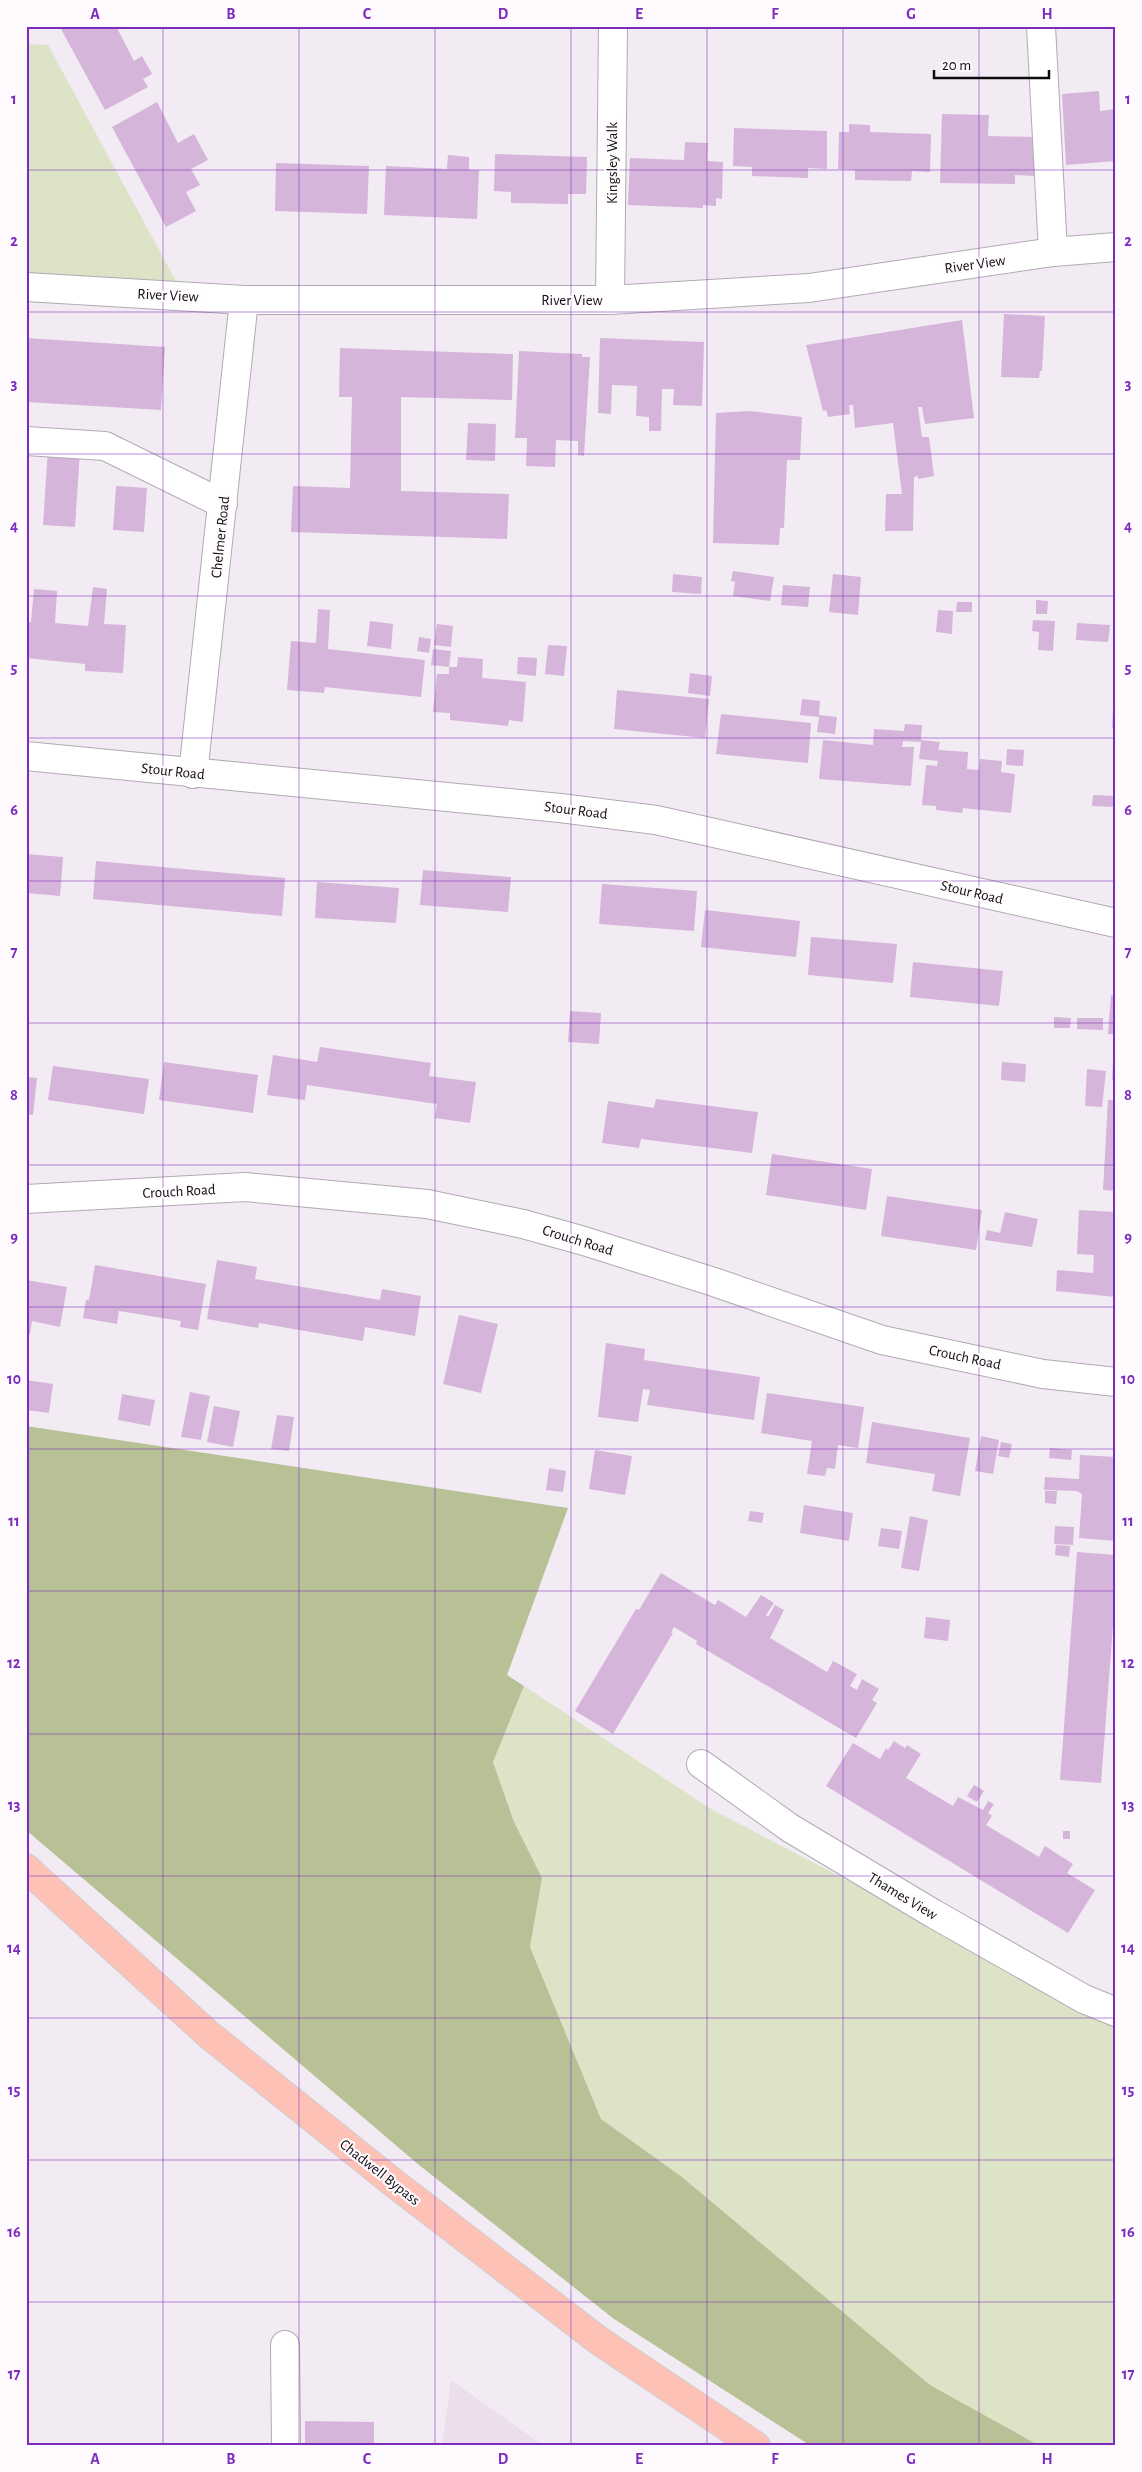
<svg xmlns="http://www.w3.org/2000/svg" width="1142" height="2472" viewBox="0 0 1142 2472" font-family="'Alegreya Sans',sans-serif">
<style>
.built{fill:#ecdeed}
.green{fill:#dce3c7}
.forest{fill:#b7c195}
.building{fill:#d5b5d9}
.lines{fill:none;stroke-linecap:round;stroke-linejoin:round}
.minor-casing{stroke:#b1aab2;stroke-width:30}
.major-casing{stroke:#cfcecf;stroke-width:30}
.minor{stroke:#fff;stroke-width:28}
.major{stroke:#fdc1b5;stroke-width:28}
.grid{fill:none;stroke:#7b2cbf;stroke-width:1;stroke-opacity:0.55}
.labels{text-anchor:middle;stroke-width:4.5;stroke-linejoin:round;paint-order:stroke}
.street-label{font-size:15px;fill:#0e0c0f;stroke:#fefafe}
.neatline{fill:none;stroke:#7b2cbf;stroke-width:2}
.grid-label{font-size:16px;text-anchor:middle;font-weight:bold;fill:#7b2cbf}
</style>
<rect width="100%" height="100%" fill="#f3ebf4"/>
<polygon class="built" points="451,2380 544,2446 442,2446"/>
<g class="green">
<polygon points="26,44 48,45 184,296 26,287"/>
<polygon points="524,1686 711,1809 931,1924 1116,2012 1116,2446 1040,2446 930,2385 682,2177 601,2119 530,1947 542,1878 514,1822 493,1762"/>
</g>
<polygon class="forest" points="26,1426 568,1508 507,1675 524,1686 493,1762 514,1822 542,1878 530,1947 601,2119 682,2177 930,2385 1040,2446 811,2446 614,2319 419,2165 26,1830"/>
<g class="building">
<polygon points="66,26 116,26 134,61 142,56 152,74 143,79 148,87 105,110 61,29"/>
<polygon points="1099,91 1100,111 1116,109 1116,161 1066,165 1062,94"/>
<polygon points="157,102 178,143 194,134 208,160 191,169 200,185 186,192 196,211 166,227 112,127"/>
<polygon points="942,114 989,115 988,136 1036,137 1035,176 1015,175 1015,184 940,183"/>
<polygon points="849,124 870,125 870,132 931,134 930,172 912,171 911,181 855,180 855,170 838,169 839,132 849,132"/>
<polygon points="734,128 827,131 827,169 808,168 808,178 752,176 752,167 733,166"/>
<polygon points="685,142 708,143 707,161 723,162 722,199 716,198 716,206 703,205 703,208 628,205 630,158 684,160"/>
<polygon points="495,154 587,157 586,194 568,194 568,204 511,203 511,192 494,191"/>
<polygon points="448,155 469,157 469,170 479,170 477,219 384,215 386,166 447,169"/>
<polygon points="276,163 369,166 367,214 275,211"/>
<polygon points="1004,314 1045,316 1042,371 1040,371 1039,378 1001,377"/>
<polygon points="962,320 974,418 925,424 922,407 918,407 922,437 929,437 934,476 918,479 918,476 914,477 913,531 885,531 886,494 902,494 893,423 855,428 853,405 849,405 850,414 828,417 826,410 823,411 806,345"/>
<polygon points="26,338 165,347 161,410 26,402"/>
<polygon points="600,338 704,342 702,406 673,405 674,389 662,389 661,431 649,431 649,417 636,416 637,386 612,385 611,414 598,413"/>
<polygon points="340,348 513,354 512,400 401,397 401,491 509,494 507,539 291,532 293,486 350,488 352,397 339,397"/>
<polygon points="519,351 582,354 582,357 590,357 584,456 578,455 578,441 556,440 555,467 526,466 527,438 515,438"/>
<polygon points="750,411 802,417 800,460 787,460 784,528 780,528 779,545 713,543 716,413"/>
<polygon points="468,423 496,424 495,461 466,460"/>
<polygon points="48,449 80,451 75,527 43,525"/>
<polygon points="116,486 147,488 144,532 113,530"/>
<polygon points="733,571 774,577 770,601 733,596 735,582 731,581"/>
<polygon points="673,574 702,577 701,594 672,592"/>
<polygon points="833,574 861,577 858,615 829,612"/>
<polygon points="783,585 810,587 808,607 781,605"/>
<polygon points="93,587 107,589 104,624 126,625 123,673 85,671 85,664 26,658 26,622 31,622 34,589 57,591 55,623 88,626"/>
<polygon points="1036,600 1048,601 1047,614 1036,614"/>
<polygon points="957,602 972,602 972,612 956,612"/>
<polygon points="318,609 330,610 328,649 425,660 421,697 325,687 324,693 287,690 291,641 316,643"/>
<polygon points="938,610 953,611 952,634 936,632"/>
<polygon points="1033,620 1055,621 1053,651 1038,650 1039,632 1032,631"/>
<polygon points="370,621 393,624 391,649 367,646"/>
<polygon points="1077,623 1110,625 1108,642 1076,640"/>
<polygon points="437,624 453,626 451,647 434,645"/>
<polygon points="419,637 431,639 429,653 417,651"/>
<polygon points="548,645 567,646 564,676 545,674"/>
<polygon points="433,649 451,651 449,667 431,665"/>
<polygon points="458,657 483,659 482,678 526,682 523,722 509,720 508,726 450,720 450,713 433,712 437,674 449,674 449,667 457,667"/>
<polygon points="518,657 537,658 536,676 517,674"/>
<polygon points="690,673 712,676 710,696 688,693"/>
<polygon points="617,690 709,699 705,738 614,729"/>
<polygon points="802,699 820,701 819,715 837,717 835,734 817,732 819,717 800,715"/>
<polygon points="1113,710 1116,710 1116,728 1112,728"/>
<polygon points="721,714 811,723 808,763 716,754"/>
<polygon points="905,724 922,725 921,740 940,742 938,750 968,752 967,769 979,770 980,759 1002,761 1001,772 1015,774 1011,813 963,808 962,813 936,810 936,806 922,805 926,765 937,766 938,761 919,759 921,742 903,741 902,747 914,747 911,786 819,779 823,740 873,745 874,729 904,731"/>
<polygon points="1007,749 1024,750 1023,766 1006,765"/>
<polygon points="1093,795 1116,796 1116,807 1092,806"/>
<polygon points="26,854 63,857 60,896 26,893"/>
<polygon points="96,861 285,878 282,916 93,899"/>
<polygon points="423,870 511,877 508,912 420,905"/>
<polygon points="317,882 399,888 396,923 315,918"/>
<polygon points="602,884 697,891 694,931 599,924"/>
<polygon points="705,910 800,921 796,957 701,947"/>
<polygon points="811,937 897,944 893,983 808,975"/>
<polygon points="913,962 1003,971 999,1006 910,997"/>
<polygon points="1111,995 1116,996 1116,1034 1108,1034"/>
<polygon points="570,1011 601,1013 599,1044 568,1042"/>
<polygon points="1054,1017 1071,1018 1070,1028 1054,1028"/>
<polygon points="1077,1018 1103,1018 1103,1030 1077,1029"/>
<polygon points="1114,1042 1116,1042 1116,1080 1112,1080"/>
<polygon points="320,1047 431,1063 429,1076 476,1082 470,1123 435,1118 437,1104 307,1085 305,1100 267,1095 273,1055 317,1062"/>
<polygon points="164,1062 258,1075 253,1113 159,1100"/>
<polygon points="1002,1062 1026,1064 1025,1082 1001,1080"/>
<polygon points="53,1066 149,1079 144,1114 48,1100"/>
<polygon points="1087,1069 1106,1071 1102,1107 1085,1106"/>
<polygon points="26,1077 37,1078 33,1115 26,1114"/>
<polygon points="656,1099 758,1112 752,1153 641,1139 639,1148 602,1143 608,1101 654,1108"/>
<polygon points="1108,1100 1116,1100 1116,1191 1103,1190"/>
<polygon points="772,1154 872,1169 866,1210 766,1195"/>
<polygon points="887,1196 982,1210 976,1250 881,1236"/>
<polygon points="1079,1210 1116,1212 1116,1297 1056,1291 1057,1270 1093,1273 1094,1255 1077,1254"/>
<polygon points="1005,1212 1038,1219 1032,1247 985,1240 987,1230 1000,1233"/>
<polygon points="217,1260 257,1267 255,1279 380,1300 382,1289 421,1296 415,1336 365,1327 363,1341 259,1323 258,1328 207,1319"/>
<polygon points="95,1265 206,1284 198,1330 180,1327 181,1321 119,1311 117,1324 83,1318 86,1300 89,1300"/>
<polygon points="26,1280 67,1287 60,1327 32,1321 30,1334 26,1336"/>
<polygon points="459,1315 498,1324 481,1393 443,1384"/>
<polygon points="606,1343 645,1349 644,1360 760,1377 754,1420 647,1405 650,1390 643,1389 638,1422 598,1417"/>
<polygon points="26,1380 53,1384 49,1413 26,1410"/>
<polygon points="190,1392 210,1396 201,1440 181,1437"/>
<polygon points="767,1393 864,1407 858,1448 838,1445 835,1469 827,1468 825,1476 807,1474 812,1441 761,1433"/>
<polygon points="122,1394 155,1400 150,1426 118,1420"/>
<polygon points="214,1406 240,1411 233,1447 207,1442"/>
<polygon points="277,1415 294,1417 289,1451 271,1449"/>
<polygon points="872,1422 970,1438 960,1496 932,1491 935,1474 866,1463"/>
<polygon points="981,1436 999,1440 993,1474 975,1471"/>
<polygon points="1001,1442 1012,1444 1009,1458 998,1456"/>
<polygon points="1050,1448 1072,1450 1071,1460 1049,1458"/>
<polygon points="595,1450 632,1456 625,1495 589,1489"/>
<polygon points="1080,1455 1116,1457 1116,1541 1079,1538 1082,1494 1077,1491 1044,1490 1045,1477 1079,1479"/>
<polygon points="549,1468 566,1471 563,1492 546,1490"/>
<polygon points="1045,1491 1057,1491 1056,1504 1045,1503"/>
<polygon points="804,1505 853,1513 849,1541 800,1533"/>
<polygon points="750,1511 764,1513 762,1523 748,1521"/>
<polygon points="910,1516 928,1520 919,1571 901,1568"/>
<polygon points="1055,1526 1074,1527 1073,1545 1054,1544"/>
<polygon points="881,1528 902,1531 899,1549 878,1546"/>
<polygon points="1056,1545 1070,1546 1069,1557 1055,1555"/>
<polygon points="1077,1552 1116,1555 1116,1586 1101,1783 1060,1780"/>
<polygon points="661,1573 715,1605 718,1600 746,1617 761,1595 774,1603 766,1615 768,1617 775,1605 784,1610 770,1638 827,1672 833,1661 857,1674 850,1686 857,1690 862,1679 879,1689 872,1700 877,1703 856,1738 696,1644 697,1641 674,1627 671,1633 673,1633 613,1734 575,1711 636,1609 639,1610"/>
<polygon points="926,1617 950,1620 948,1641 924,1638"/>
<polygon points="894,1741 905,1748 900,1757 907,1745 921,1754 906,1778 953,1806 958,1797 983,1810 988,1801 994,1804 988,1813 992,1816 986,1825 1039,1857 1045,1846 1073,1864 1067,1873 1095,1890 1068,1933 826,1786 853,1743 880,1759 886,1748 888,1750"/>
<polygon points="974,1785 984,1791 977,1802 967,1796"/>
<rect x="1063" y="1831" width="7" height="8"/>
<polygon points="305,2421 374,2422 374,2446 305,2446"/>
</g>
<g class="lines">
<defs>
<g id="minor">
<polyline points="1041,26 1053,252"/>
<polyline points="26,287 244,300 610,300 809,288 1053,252 1116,247"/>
<polyline points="610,300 613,26"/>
<polyline points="26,441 105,446 223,504"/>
<polyline points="26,756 560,808 656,820 1116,923"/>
<polyline points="193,774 244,300"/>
<polyline points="26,1199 245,1187 427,1204 523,1224 584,1241 714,1282 882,1340 1043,1374 1116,1382"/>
<polyline points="701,1764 790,1828 934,1914 1084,1999 1116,2012"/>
<polyline points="285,2345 286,2446"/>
</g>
<polyline id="major" points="26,1868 208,2034 395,2184 598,2340 756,2446"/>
</defs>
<use href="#minor" class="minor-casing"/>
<use href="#major" class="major-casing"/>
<use href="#minor" class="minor"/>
<use href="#major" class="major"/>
</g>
<path class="grid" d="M163,26V2446M299,26V2446M435,26V2446M571,26V2446M707,26V2446M843,26V2446M979,26V2446M26,170H1116M26,312H1116M26,454H1116M26,596H1116M26,738H1116M26,881H1116M26,1023H1116M26,1165H1116M26,1307H1116M26,1449H1116M26,1591H1116M26,1734H1116M26,1876H1116M26,2018H1116M26,2160H1116M26,2302H1116"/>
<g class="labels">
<g class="street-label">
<text transform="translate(612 163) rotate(-90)" y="5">Kingsley Walk</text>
<text transform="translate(975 264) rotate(-8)" y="5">River View</text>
<text transform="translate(168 295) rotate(3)" y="5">River View</text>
<text x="572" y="305">River View</text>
<text transform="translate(220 537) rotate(-84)" y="5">Chelmer Road</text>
<text transform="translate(173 771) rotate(6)" y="5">Stour Road</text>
<text transform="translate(576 810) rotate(7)" y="5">Stour Road</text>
<text transform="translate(972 892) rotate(13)" y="5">Stour Road</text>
<text transform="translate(179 1191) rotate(-3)" y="5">Crouch Road</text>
<text transform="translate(578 1240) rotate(17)" y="5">Crouch Road</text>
<text transform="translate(965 1357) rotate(12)" y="5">Crouch Road</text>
<text transform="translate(903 1896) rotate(31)" y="5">Thames View</text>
<text transform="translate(380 2172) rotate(38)" y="5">Chadwell Bypass</text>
</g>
</g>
<rect width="1142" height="2472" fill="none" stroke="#fefafe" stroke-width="55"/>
<path d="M934 70v8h115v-8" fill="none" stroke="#0e0c0f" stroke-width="2.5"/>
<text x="942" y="70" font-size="15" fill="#0e0c0f" stroke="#fefafe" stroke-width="4" paint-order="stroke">20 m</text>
<rect x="28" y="28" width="1086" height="2416" class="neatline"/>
<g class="grid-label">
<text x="95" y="19">A</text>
<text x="231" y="19">B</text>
<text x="367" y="19">C</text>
<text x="503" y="19">D</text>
<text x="639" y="19">E</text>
<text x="775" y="19">F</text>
<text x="911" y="19">G</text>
<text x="1047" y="19">H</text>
<text x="14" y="104">1</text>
<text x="1128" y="104">1</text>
<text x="14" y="246">2</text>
<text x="1128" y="246">2</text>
<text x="14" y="389">3</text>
<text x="1128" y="389">3</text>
<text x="14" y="531">4</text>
<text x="1128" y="531">4</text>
<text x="14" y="673">5</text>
<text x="1128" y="673">5</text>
<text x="14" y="815">6</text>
<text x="1128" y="815">6</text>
<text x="14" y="957">7</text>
<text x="1128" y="957">7</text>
<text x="14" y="1100">8</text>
<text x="1128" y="1100">8</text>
<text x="14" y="1242">9</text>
<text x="1128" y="1242">9</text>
<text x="14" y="1384">10</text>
<text x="1128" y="1384">10</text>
<text x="14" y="1526">11</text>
<text x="1128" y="1526">11</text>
<text x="14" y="1668">12</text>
<text x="1128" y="1668">12</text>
<text x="14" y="1810">13</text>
<text x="1128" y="1810">13</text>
<text x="14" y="1953">14</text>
<text x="1128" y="1953">14</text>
<text x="14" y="2095">15</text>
<text x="1128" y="2095">15</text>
<text x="14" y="2237">16</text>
<text x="1128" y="2237">16</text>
<text x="14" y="2379">17</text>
<text x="1128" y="2379">17</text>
<text x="95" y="2464">A</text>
<text x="231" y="2464">B</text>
<text x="367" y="2464">C</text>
<text x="503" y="2464">D</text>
<text x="639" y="2464">E</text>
<text x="775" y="2464">F</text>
<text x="911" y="2464">G</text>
<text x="1047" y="2464">H</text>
</g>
</svg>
